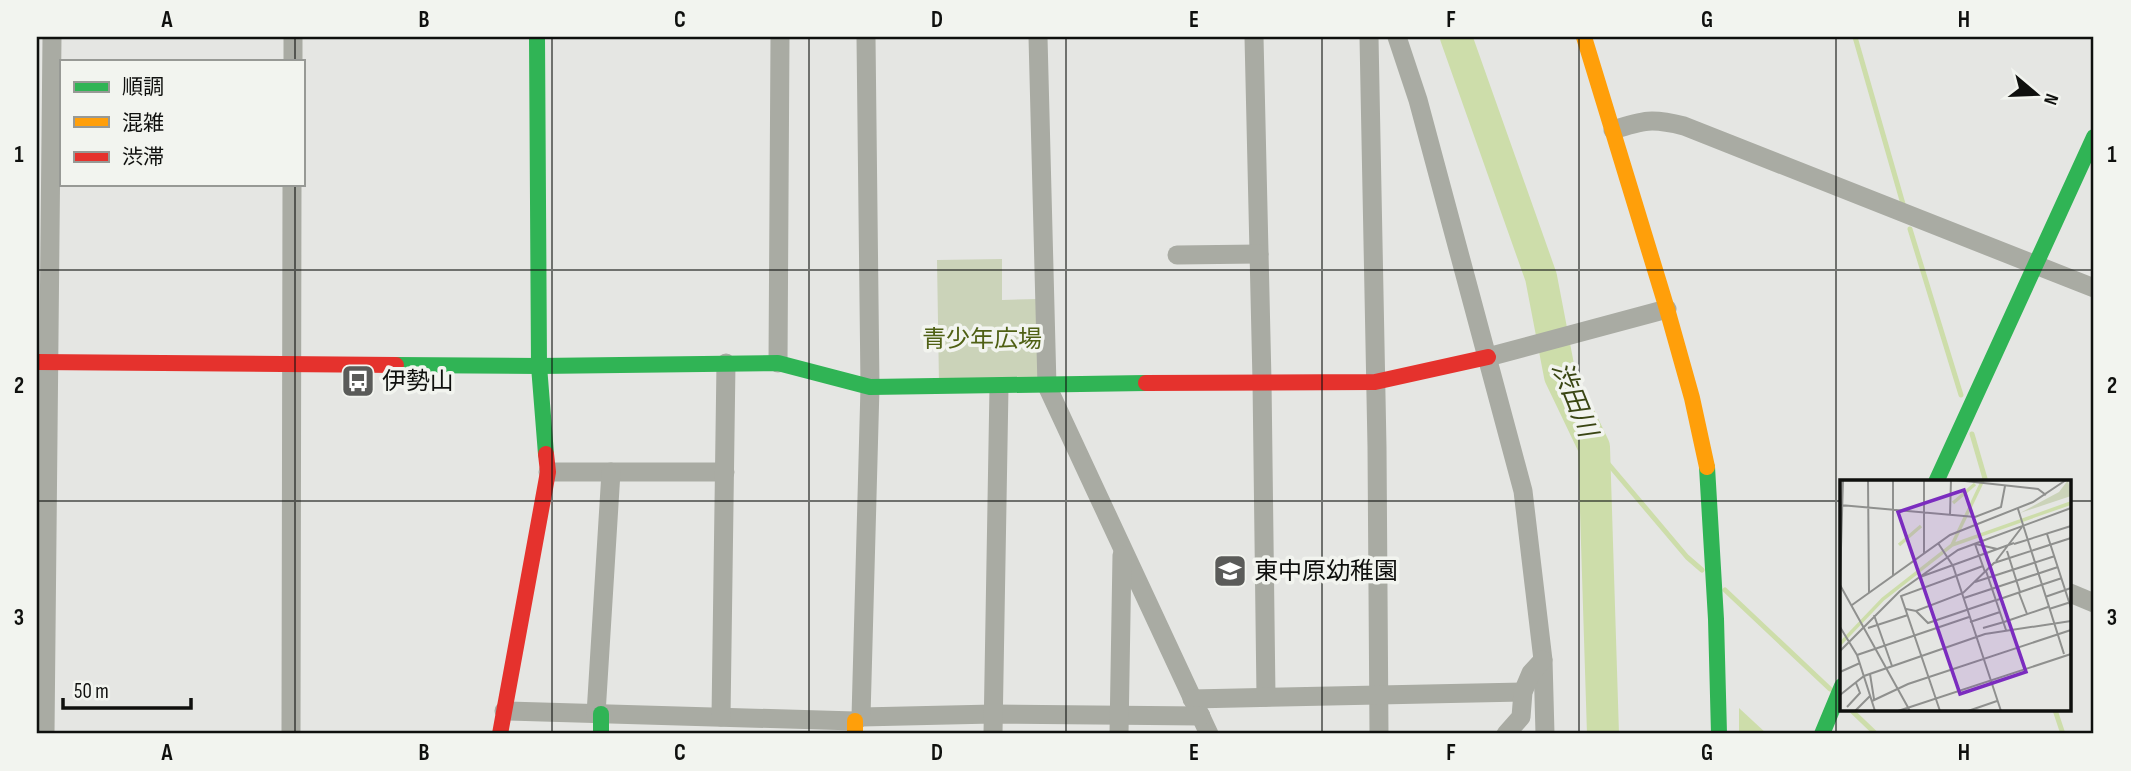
<svg xmlns="http://www.w3.org/2000/svg" width="2131" height="771" viewBox="0 0 2131 771" font-family="'Sofia Sans Condensed','Noto Sans JP',sans-serif">
<style>
.park{fill:#cbd3b9}
.water{fill:#cdddaa}
.lines{fill:none;stroke-linecap:round;stroke-linejoin:round}
.stream{stroke:#cdddaa;stroke-width:5}
.river{stroke:#cdddaa;stroke-width:32}
.street{stroke:#a9aba3;stroke-width:19}
.fast{stroke:#30b455;stroke-width:16}
.slow{stroke:#ff9f0a;stroke-width:16}
.jam{stroke:#e5322d;stroke-width:16}
.grid{fill:none;stroke:#0f100e;stroke-width:2;stroke-opacity:0.55}
.labels{text-anchor:middle;stroke-width:7;stroke-linejoin:round;paint-order:stroke}
.park-label{font-size:24px;fill:#4f6014;stroke:#f2f4ef}
.poi-label{font-size:24px;fill:#0f100e;stroke:#f2f4ef;text-anchor:start}
.water-label{font-size:26px;font-style:italic;fill:#3a4613;stroke:#f2f4ef}
.inset-river{fill:none;stroke:#cdddaa;stroke-width:3.5}
.inset-road{fill:none;stroke:#8f908e;stroke-width:2}
.view{fill:#7b2cbf;fill-opacity:0.15;stroke:#7b2cbf;stroke-width:3.5}
.inset-edge{fill:none;stroke:#0f100e;stroke-width:3.5}
.neatline{fill:none;stroke:#0f100e;stroke-width:2.5}
.grid-label{font-size:23px;text-anchor:middle;font-weight:bold;fill:#0f100e}
</style>
<rect width="100%" height="100%" fill="#e5e6e3"/>
<polygon class="park" points="1002,259 1002,300 1038,299 1039,377 939,384 937,260"/>
<polygon class="water" points="1739,708 1767,734 1739,734"/>
<g class="lines">
<g class="stream">
<polyline points="1855,37 1903,204"/>
<polyline points="1910,229 1961,395"/>
<polyline points="1972,434 1986,482"/>
<polyline points="1594,447 1687,557 1702,570"/>
<polyline points="1725,590 1830,689"/>
<polyline points="1851,710 1876,734"/>
<polyline points="2055,710 2063,734"/>
</g>
<polyline class="river" points="1456,37 1541,277 1560,376 1594,447 1603,734"/>
<g class="street">
<polyline points="1038,37 1047,386 1209,734"/>
<polyline points="1254,37 1262,381 1266,697"/>
<polyline points="1369,37 1377,447 1379,734"/>
<polyline points="1397,37 1418,100 1523,491 1543,660 1545,734"/>
<polyline points="293,61 293,37"/>
<path d="M1613,130C1644,120 1652,118 1684,126L2094,288"/>
<polyline points="1177,255 1259,254"/>
<polyline points="1488,357 1667,309"/>
<polyline points="778,363 780,37"/>
<polyline points="548,472 725,472"/>
<polyline points="2070,593 2094,603"/>
<polyline points="1192,699 1523,692"/>
<polyline points="504,711 855,721 861,717 993,714 1201,716"/>
<polyline points="596,714 611,472"/>
<polyline points="721,717 726,363"/>
<polyline points="861,717 870,387 866,37"/>
<polyline points="45,734 52,37"/>
<polyline points="291,734 292,184"/>
<polyline points="993,734 999,387"/>
<polyline points="1119,734 1122,555"/>
<polyline points="1506,734 1521,717 1523,692 1531,673 1543,660"/>
</g>
<g class="fast">
<polyline points="537,37 539,366 546,454"/>
<polyline points="396,365 539,366 778,363 870,387 1146,383"/>
<polyline points="1707,467 1716,619 1719,734"/>
<polyline points="1936,482 2094,137"/>
<polyline points="601,714 601,734"/>
<polyline points="1822,734 1842,686"/>
</g>
<g class="slow">
<polyline points="1584,37 1667,309 1692,398 1707,467"/>
<polyline points="855,721 855,734"/>
</g>
<g class="jam">
<polyline points="37,362 396,365"/>
<polyline points="1146,383 1375,382 1488,357"/>
<polyline points="500,734 548,472 546,454"/>
</g>
</g>
<path class="grid" d="M295,37V61M552,37V734M809,37V734M1066,37V734M1322,37V734M1579,37V734M1836,37V734M295,184V734M37,270H2094M37,501H1842M2070,501H2094"/>
<defs>
<symbol id="bus-square" viewBox="-11 -11 22 22"><rect x="-9" y="-9" width="18" height="18" rx="4" fill="#5a5b59" stroke="#f2f4ef"/><path d="M-5-6H5V4H4V6H2V4H-2V6H-4V4H-5ZM-3.5-4V0h7V-4ZM-3.5 1.2v1.5H-2V1.2ZM2 1.2v1.5H3.5V1.2Z" fill="#fff"/></symbol>
<symbol id="school-square" viewBox="-11 -11 22 22"><rect x="-9" y="-9" width="18" height="18" rx="4" fill="#5a5b59" stroke="#f2f4ef"/><path d="M0-5L7-2L0 1L-7-2ZM-4 1L0 2.5L4 1V4Q0 6-4 4Z" fill="#fff"/></symbol>
</defs>
<g fill-rule="evenodd">
<use href="#bus-square" x="339" y="362" width="38" height="38"/>
<use href="#school-square" x="1211" y="552" width="38" height="38"/>
</g>
<g class="labels">
<g class="park-label">
<text x="982" y="347">青少年広場</text>
</g>
<g class="poi-label">
<text x="382" y="389">伊勢山</text>
<text x="1254" y="579">東中原幼稚園</text>
</g>
<g class="water-label">
<text transform="translate(1575 399) rotate(68)" y="9">渋田川</text>
</g>
</g>
<g transform="translate(1840 480)">
<rect width="231" height="231" fill="#e5e6e3"/>
<path d="M228,0L231,16L180,33L219,12Z" fill="#cbd3b9"/>
<path class="inset-river" d="M113,23L135,4M59,65L81,46M112,65L143,0M0,164L43,119L112,65L231,23"/>
<path class="inset-road" d="M28,0L29,113M53,0V96M116,0L198,9L206,15M0,25L135,37L161,27L165,6M178,29L224,174M110,35L111,0M207,54L231,128M98,63L113,86L161,231M135,64L145,92M136,64L157,69M174,64L231,46M167,71L180,112M84,73V0M156,81L182,47M146,91L166,150M80,97L174,63M0,102L3,0M135,102L215,76M0,105L70,231M201,105L222,98M179,113L187,134M205,117L231,108M124,118L218,87M157,120L201,105M12,125L110,55L193,22L226,0M66,129L76,131L123,113L154,83L231,58M209,129L231,122M76,131L88,143L156,120M0,133V110M34,135L52,186M130,142L160,132M164,142L208,127M0,147L17,175L35,231M28,148L68,135M143,148L164,142M0,171L60,111L118,70L231,28M17,175L129,137M0,192L20,183M30,194L34,219M0,215L24,196L145,154L231,141M32,221L68,204L231,150M7,227L20,213L16,203M15,231L30,216M58,231L231,174M100,231L61,116L143,86M128,231L157,221"/>
<path class="view" d="M124,10L186,192L120,214L58,32Z"/>
<rect width="231" height="231" class="inset-edge"/>
</g>
<rect width="2131" height="771" fill="none" stroke="#f2f4ef" stroke-width="77"/>
<rect x="60" y="60" width="245" height="126" fill="#f2f4ef" stroke="#979995" stroke-width="2"/>
<rect x="74" y="82" width="35" height="10" fill="#30b455" stroke="#979995" stroke-width="2"/>
<text x="122" y="94" font-size="21" fill="#0f100e">順調</text>
<rect x="74" y="117" width="35" height="10" fill="#ff9f0a" stroke="#979995" stroke-width="2"/>
<text x="122" y="130" font-size="21" fill="#0f100e">混雑</text>
<rect x="74" y="152" width="35" height="10" fill="#e5322d" stroke="#979995" stroke-width="2"/>
<text x="122" y="164" font-size="21" fill="#0f100e">渋滞</text>
<g transform="translate(2036 94) rotate(109)" stroke="#f2f4ef" stroke-width="5" paint-order="stroke">
<path d="M0-5L12 26L0 18L-12 26Z" fill="#0f100e"/>
<text y="-10" font-size="19" font-weight="bold" text-anchor="middle" fill="#0f100e">N</text>
</g>
<path d="M63 698v10h128v-10" fill="none" stroke="#0f100e" stroke-width="3.5"/>
<text x="74" y="698" font-size="21" fill="#0f100e" stroke="#f2f4ef" stroke-width="5" paint-order="stroke">50 m</text>
<rect x="38" y="38" width="2054" height="694" class="neatline"/>
<g class="grid-label">
<text x="167" y="27">A</text>
<text x="424" y="27">B</text>
<text x="680" y="27">C</text>
<text x="937" y="27">D</text>
<text x="1194" y="27">E</text>
<text x="1451" y="27">F</text>
<text x="1707" y="27">G</text>
<text x="1964" y="27">H</text>
<text x="19" y="162">1</text>
<text x="2112" y="162">1</text>
<text x="19" y="393">2</text>
<text x="2112" y="393">2</text>
<text x="19" y="625">3</text>
<text x="2112" y="625">3</text>
<text x="167" y="760">A</text>
<text x="424" y="760">B</text>
<text x="680" y="760">C</text>
<text x="937" y="760">D</text>
<text x="1194" y="760">E</text>
<text x="1451" y="760">F</text>
<text x="1707" y="760">G</text>
<text x="1964" y="760">H</text>
</g>
</svg>
